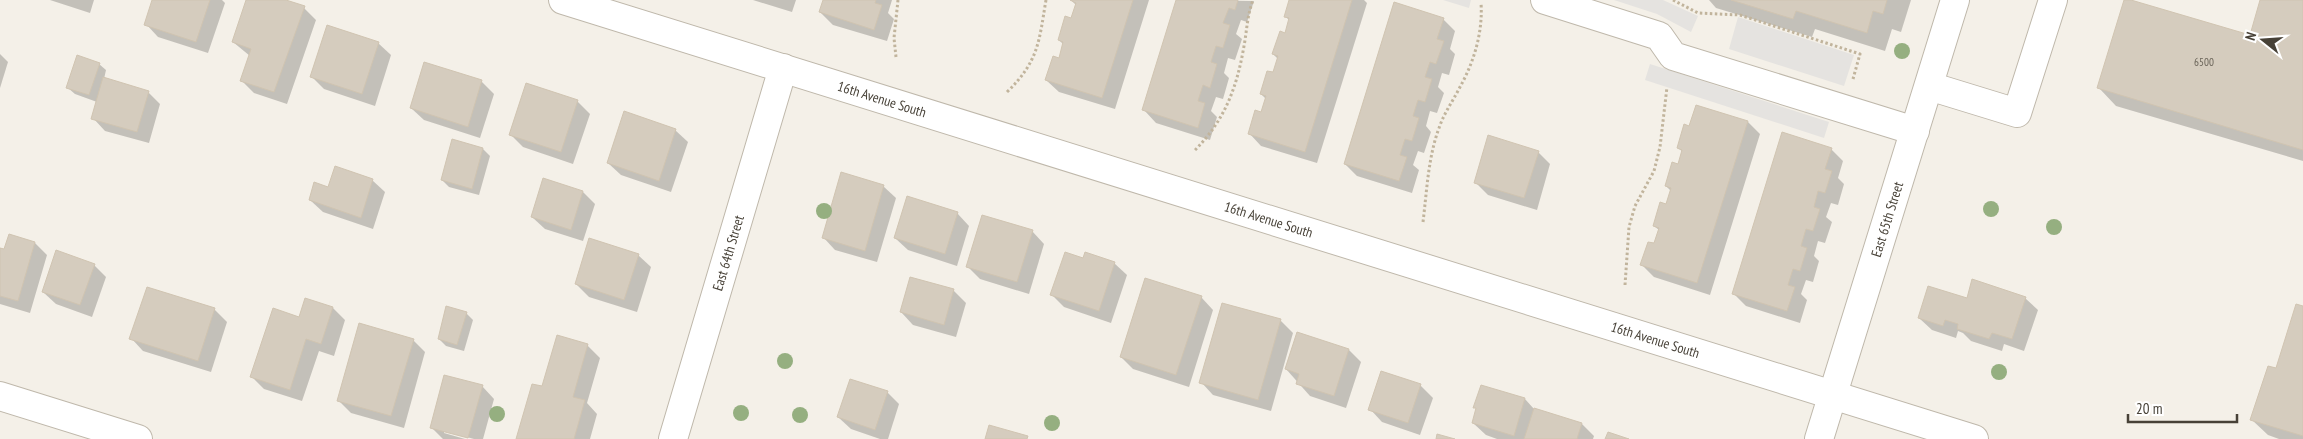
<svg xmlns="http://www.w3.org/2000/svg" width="2303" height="439" viewBox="0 0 2303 439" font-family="'PT Sans Narrow',sans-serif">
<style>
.parking{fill:#e5e3e0}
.shadow{fill:#0003}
.building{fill:#d5ccbe;stroke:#d0c4b1}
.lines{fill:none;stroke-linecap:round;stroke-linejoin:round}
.minor-casing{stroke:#bfb8ab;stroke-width:30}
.path{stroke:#c1b49c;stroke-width:3;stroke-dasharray:2.5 2.5;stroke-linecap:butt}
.minor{stroke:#fff;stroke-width:28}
.tree{fill:#95af80}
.labels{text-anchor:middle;stroke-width:5;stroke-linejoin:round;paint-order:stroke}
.number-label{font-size:11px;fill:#6a6459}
.street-label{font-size:14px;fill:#474137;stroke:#fff}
</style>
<rect width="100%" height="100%" fill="#f4f0e8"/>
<g class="parking">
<polygon points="1443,0 1471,0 1469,8"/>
<polygon points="1614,0 1663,0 1698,16 1691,32 1657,14"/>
<polygon points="1738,17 1854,55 1844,86 1729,49"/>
<polygon points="1650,64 1829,122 1824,138 1645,80"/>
</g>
<g class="shadow">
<polygon points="50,0 94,0 90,13"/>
<polygon points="154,0 222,0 225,3 208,53 158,37 146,24"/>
<polygon points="248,0 282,0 304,8 316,20 287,104 254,93 241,80 250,56 233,42"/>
<polygon points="753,0 796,0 792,12"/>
<polygon points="824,0 892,0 888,13 894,19 887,41 833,25 820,12"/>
<polygon points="1071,0 1149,0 1115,109 1059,92 1046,80 1060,59 1064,45 1059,40 1072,20 1076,5"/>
<polygon points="1178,0 1254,1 1247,22 1241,20 1236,34 1242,39 1235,60 1228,58 1224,73 1229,78 1223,99 1216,97 1211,111 1217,117 1210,140 1156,123 1144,110"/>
<polygon points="1290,0 1364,0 1367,3 1317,163 1261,146 1249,133 1262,114 1266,99 1261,94 1273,74 1278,59 1273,54 1286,34 1290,21 1285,16"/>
<polygon points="1709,0 1911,0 1901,32 1892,29 1885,51 1815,29 1812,37 1716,8"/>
<polygon points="2125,0 2251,37 2262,0 2303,0 2303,161 2116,106 2099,88"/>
<polygon points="1443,19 1455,31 1450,49 1455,54 1449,75 1442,73 1438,87 1444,93 1437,113 1430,111 1426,126 1431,132 1424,153 1418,151 1413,165 1419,170 1412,193 1357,176 1345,164"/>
<polygon points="378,43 391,55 375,106 324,89 311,76"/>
<polygon points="0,54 8,62 0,88"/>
<polygon points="99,64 106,70 104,79 148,92 160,104 149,143 105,131 93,118 97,102 75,94 68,88"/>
<polygon points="481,81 494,94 480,138 424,120 411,108"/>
<polygon points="577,101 590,114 573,164 523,147 510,134"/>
<polygon points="1697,106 1748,122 1760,134 1710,295 1654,277 1642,265 1655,245 1659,230 1654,226 1667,205 1671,191 1666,186 1679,166 1683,152 1678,148 1690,127"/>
<polygon points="675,130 688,142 671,192 621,175 608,163"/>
<polygon points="453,141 483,149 490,156 479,195 449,187 442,180"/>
<polygon points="1831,149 1843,161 1838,178 1844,184 1838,205 1831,203 1826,217 1832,222 1825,243 1818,241 1814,256 1819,261 1813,282 1806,280 1801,294 1807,300 1800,323 1746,306 1734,294"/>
<polygon points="1538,152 1550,164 1537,210 1488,195 1475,182"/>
<polygon points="372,180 385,192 373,229 323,212 310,200 329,188"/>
<polygon points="883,186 896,198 877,262 835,250 823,237"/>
<polygon points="583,192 595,204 583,241 545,229 532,217"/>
<polygon points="957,213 969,226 957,266 908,250 895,238"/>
<polygon points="1032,231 1044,244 1029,294 980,279 968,267"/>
<polygon points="35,243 47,255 30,313 0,304 0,249 5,251"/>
<polygon points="638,255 651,267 637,312 589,297 576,284"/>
<polygon points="1084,259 1114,263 1127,275 1111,323 1064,307 1052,295"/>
<polygon points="94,265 106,277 92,317 56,304 43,292"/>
<polygon points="911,278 954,291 966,303 956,337 913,325 901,312"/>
<polygon points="1201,297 1213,310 1189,387 1133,369 1121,357"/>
<polygon points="2025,298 2038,310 2024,351 2004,344 2002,351 1971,341 1963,333 1958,331 1956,338 1932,330 1919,318 1967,300"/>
<polygon points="2303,307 2303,439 2279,439 2268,435 2252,420 2277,370"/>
<polygon points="333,308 345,320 334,356 319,351 302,401 264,389 252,377 299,318"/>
<polygon points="214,309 227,322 211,372 143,351 131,338"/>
<polygon points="466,313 473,320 464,351 446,346 439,339"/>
<polygon points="1280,320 1293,333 1271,411 1213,395 1201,382"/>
<polygon points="413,340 425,352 404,428 351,413 338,400"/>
<polygon points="587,345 600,358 587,403 597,414 590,439 517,439 543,388"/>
<polygon points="1349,350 1361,362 1346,408 1310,396 1286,369"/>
<polygon points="1420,385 1433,398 1420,435 1382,422 1370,409"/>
<polygon points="482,386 494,399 483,439 474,439 444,431 444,433 465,439 443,439 432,428"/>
<polygon points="887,392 899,404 888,439 880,439 851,429 838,417"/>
<polygon points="1525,399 1534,409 1582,424 1594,436 1593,439 1497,439 1486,435 1473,423 1477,410 1475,407"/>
</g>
<g class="building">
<polygon points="152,0 210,0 196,42 144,25"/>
<polygon points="246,0 286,0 305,6 274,92 240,81 251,49 232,42"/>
<polygon points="823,0 876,0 875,3 882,5 874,30 819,12"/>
<polygon points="1133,0 1102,98 1045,80 1053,56 1059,58 1063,42 1058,40 1065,16 1071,18 1076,3 1070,0"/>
<polygon points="1176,0 1238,0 1235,10 1229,8 1223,23 1230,25 1223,48 1216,46 1211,62 1217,64 1210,88 1203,85 1198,101 1205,103 1198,128 1142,110"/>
<polygon points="1289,0 1352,0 1305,152 1248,134 1255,110 1261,112 1266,96 1260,94 1267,71 1273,72 1278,56 1272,54 1280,31 1285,33 1289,18 1284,17"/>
<polygon points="1731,0 1887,0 1883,14 1873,11 1867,33 1796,11 1793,19"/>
<polygon points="2124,0 2131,0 2250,35 2260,0 2303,0 2303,150 2097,88"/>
<polygon points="1394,2 1444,18 1437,39 1444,41 1436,64 1430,62 1425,77 1432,79 1425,102 1418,100 1413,116 1419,118 1412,141 1405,139 1400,155 1407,157 1399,181 1344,164"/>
<polygon points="327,25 379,42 362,94 310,77"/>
<polygon points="77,55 100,63 89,95 66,88"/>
<polygon points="424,62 482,80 468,127 410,108"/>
<polygon points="103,77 149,91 137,132 91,119"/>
<polygon points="526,83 578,100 561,152 509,135"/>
<polygon points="1696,105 1748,121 1697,283 1640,265 1648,242 1654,243 1659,228 1653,226 1660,202 1666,204 1671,188 1665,186 1672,162 1678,164 1682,150 1677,148 1684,124 1689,126"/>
<polygon points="624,111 676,129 659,181 607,163"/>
<polygon points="1782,132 1832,148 1825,169 1832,171 1825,193 1818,191 1814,207 1820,209 1813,231 1806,229 1801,246 1807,248 1800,271 1793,269 1788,285 1795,287 1787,311 1732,294"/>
<polygon points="1488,135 1539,151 1524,198 1474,183"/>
<polygon points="452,139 483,148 472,189 441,180"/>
<polygon points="335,166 373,179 361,218 309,200 314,182 328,187"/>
<polygon points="841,172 884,185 865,251 822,238"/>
<polygon points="543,178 583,191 571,230 531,217"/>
<polygon points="907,196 958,212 945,254 894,238"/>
<polygon points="982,215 1033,230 1017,282 966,267"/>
<polygon points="9,234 35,242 18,301 0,296 0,248 4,249"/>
<polygon points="589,238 639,254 624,300 575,284"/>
<polygon points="56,250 95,264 80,305 42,292"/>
<polygon points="1065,252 1083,258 1085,252 1115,262 1099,311 1050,295"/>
<polygon points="910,277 954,289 944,325 900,312"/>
<polygon points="1145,278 1202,296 1176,375 1120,357"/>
<polygon points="1972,279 2026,297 2012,339 1992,333 1989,339 1957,329 1958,324 1945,320 1943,326 1918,318 1928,286 1967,298"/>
<polygon points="147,287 215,308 198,361 129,339"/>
<polygon points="305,298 333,307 321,344 306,339 290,390 250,377 273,308 299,317"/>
<polygon points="1222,303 1281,319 1258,400 1199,383"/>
<polygon points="2296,304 2303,306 2303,436 2250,420 2268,366 2276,368"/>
<polygon points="446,306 467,312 457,345 438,339"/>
<polygon points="359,323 414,339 391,416 337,401"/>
<polygon points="1297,332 1349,349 1334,396 1296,384 1299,374 1285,369"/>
<polygon points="557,335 588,344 573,397 585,400 574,439 516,439 532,384 542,386"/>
<polygon points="1381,371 1421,384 1408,423 1368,410"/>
<polygon points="444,375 483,385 468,438 430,428"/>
<polygon points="850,379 888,391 875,430 837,417"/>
<polygon points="1481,385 1525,398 1514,436 1472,423 1476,408 1473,408"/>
<polygon points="1534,408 1582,423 1577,439 1524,439"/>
<polygon points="989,425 1028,436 1027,439 985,439"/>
<polygon points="1608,432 1629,439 1605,439"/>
<polygon points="1437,434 1455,439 1436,439"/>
</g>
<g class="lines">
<defs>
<g id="minor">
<path id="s1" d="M563,0L1974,439"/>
<polyline points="1545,0 1659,36 1673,56 1915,131"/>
<polyline points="1929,86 2017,113 2053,0"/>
<polyline points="0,396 138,439"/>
<path id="s2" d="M673,439L783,68"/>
<path id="s3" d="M1819,439L1955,0"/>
</g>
</defs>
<use href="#minor" class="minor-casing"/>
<g class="path">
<polyline points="1673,0 1698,13 1740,15 1860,54 1853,79"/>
<polyline points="896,57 894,38 898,0"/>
<path d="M1007,92C1039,61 1039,41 1046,0"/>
<path d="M1195,150C1225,120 1237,87 1244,46C1247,30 1247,16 1253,0"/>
<path d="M1423,222C1427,190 1428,158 1439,128C1444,113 1453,101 1460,87C1474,62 1483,32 1481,3"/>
<polyline points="1625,285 1629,227 1635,206 1654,171 1660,147 1667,87"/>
</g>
<use href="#minor" class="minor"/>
</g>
<g class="tree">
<circle cx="1902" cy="51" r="8"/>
<circle cx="1991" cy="209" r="8"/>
<circle cx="824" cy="211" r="8"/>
<circle cx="2054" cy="227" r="8"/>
<circle cx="785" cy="361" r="8"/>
<circle cx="1999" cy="372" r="8"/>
<circle cx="741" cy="413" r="8"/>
<circle cx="497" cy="414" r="8"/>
<circle cx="800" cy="415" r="8"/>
<circle cx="1052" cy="423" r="8"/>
</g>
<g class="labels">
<g class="number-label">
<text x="2204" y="66">6500</text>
</g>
<g class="street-label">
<text dy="5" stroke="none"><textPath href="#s1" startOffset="334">16th Avenue South</textPath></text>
<text dy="5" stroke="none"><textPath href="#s1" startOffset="739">16th Avenue South</textPath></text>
<text dy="5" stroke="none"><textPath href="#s3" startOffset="230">East 65th Street</textPath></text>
<text dy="5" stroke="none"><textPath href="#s2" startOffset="194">East 64th Street</textPath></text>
<text dy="5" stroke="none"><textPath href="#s1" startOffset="1144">16th Avenue South</textPath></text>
</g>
</g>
<g transform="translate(2263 40) rotate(287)" stroke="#ffffff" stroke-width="4" paint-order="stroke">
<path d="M0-4L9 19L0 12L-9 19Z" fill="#474137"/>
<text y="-8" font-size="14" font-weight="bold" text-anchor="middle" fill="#474137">N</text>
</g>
<path d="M2128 414v8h109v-8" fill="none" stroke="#474137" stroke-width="2.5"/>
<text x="2136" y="414" font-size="15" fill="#474137" stroke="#ffffff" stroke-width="4" paint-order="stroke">20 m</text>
</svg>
